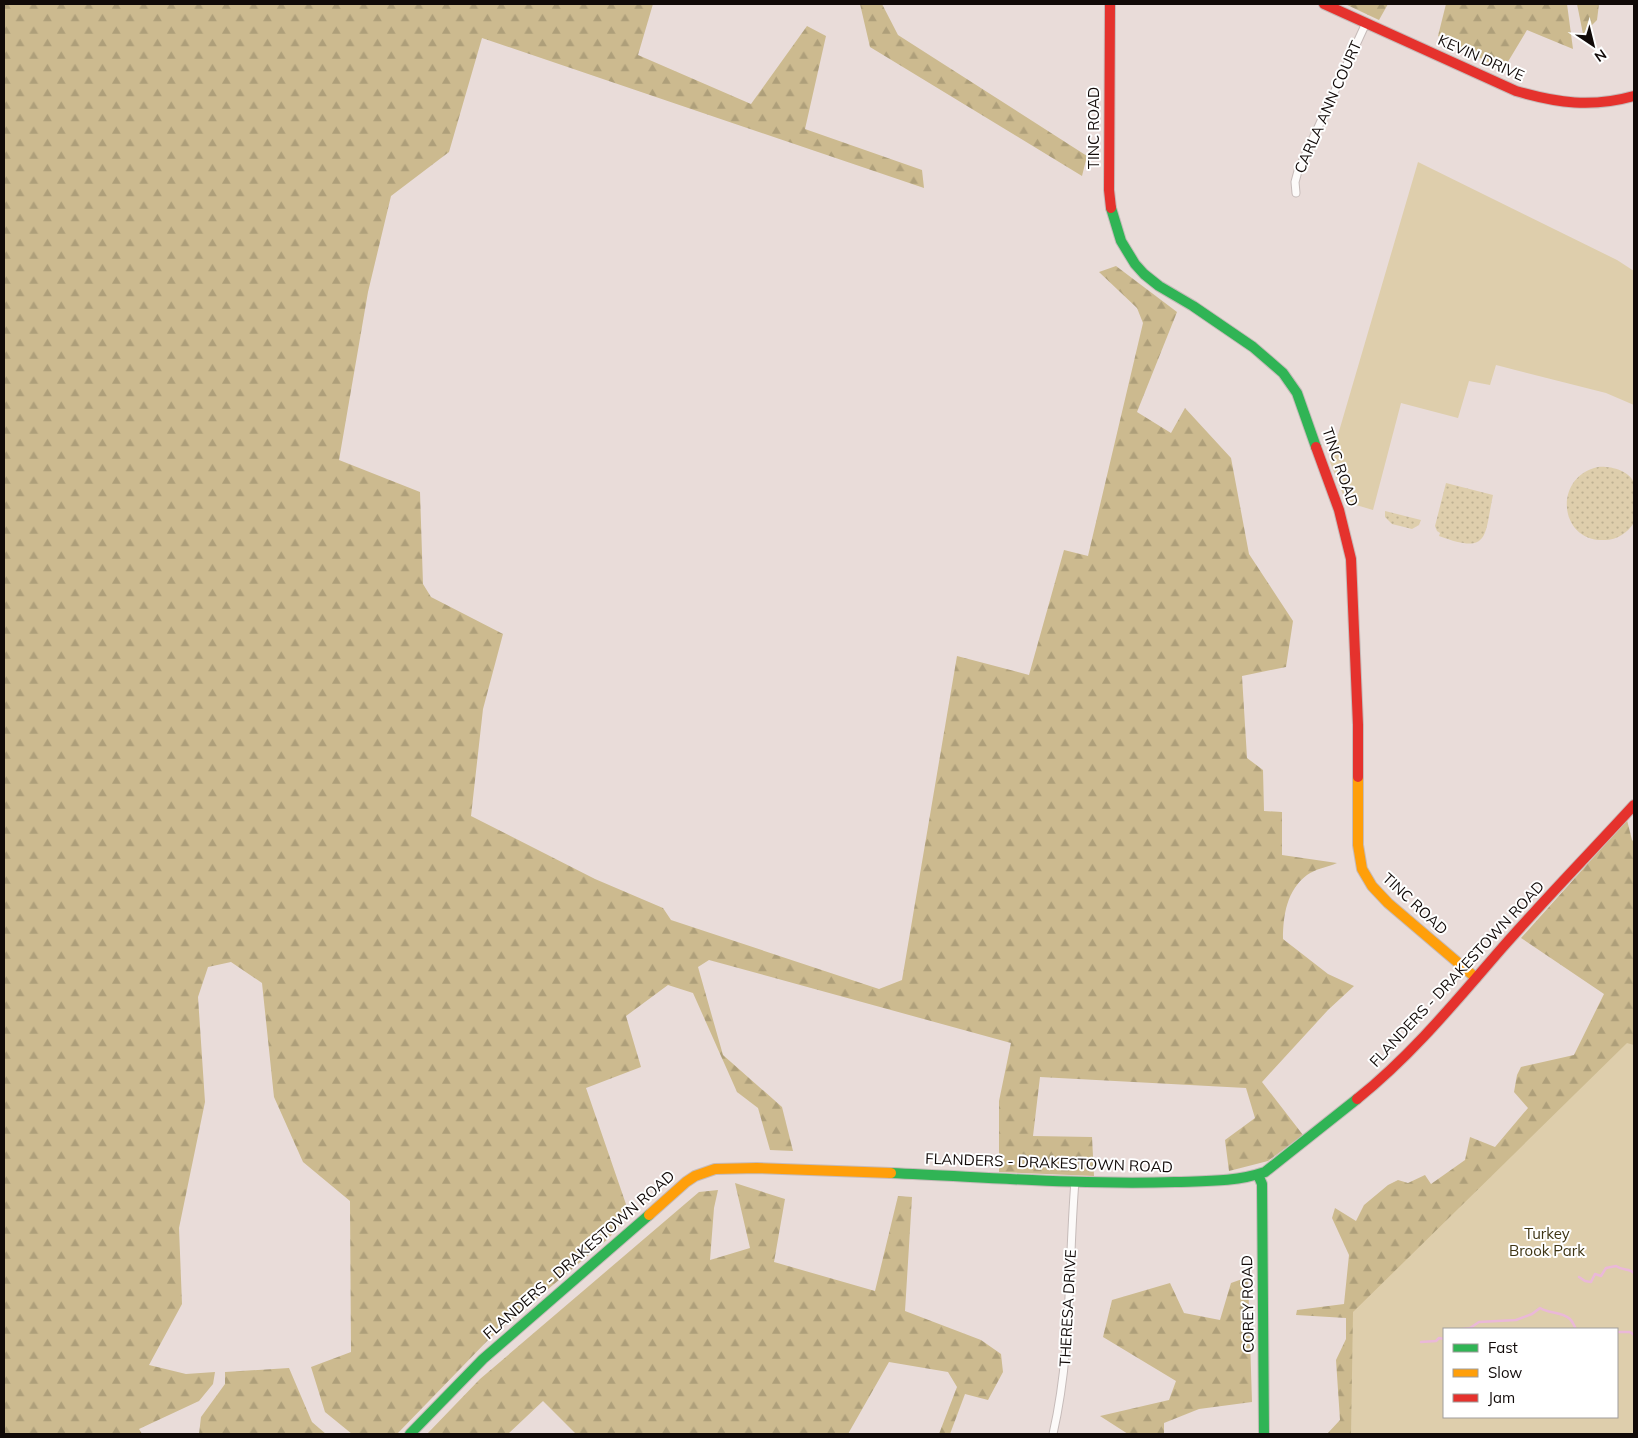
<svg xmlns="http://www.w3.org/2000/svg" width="1638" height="1438" viewBox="0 0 1638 1438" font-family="Mulish,sans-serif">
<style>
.grass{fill:url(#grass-dots)}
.forest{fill:url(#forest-firs);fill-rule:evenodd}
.park{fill:#deceac;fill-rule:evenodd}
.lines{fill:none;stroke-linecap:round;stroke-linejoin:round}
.stream{stroke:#eab8d8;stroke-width:2.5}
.street-casing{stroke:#c6bbb9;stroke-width:9}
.fast-casing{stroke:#c6bbb9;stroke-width:12}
.slow-casing{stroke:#c6bbb9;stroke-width:12}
.jam-casing{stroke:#c6bbb9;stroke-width:12}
.street{stroke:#fcfaf9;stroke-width:7}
.fast{stroke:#30b455;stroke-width:10}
.slow{stroke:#ff9f0a;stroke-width:10}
.jam{stroke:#e5322d;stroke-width:10}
.labels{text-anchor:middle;stroke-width:4;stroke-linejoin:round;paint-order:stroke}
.street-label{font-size:15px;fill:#110a08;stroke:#fff}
.park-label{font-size:15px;fill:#3e3413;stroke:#fff}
</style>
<defs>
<pattern id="grass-dots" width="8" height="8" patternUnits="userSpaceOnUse" patternTransform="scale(1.25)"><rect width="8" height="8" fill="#deceac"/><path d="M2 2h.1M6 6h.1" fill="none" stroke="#bdb092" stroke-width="1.8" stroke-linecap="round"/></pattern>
<pattern id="forest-firs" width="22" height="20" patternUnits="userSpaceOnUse" patternTransform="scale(1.25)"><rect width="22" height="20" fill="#ccba8f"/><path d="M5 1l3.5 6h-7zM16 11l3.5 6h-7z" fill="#ae9f7a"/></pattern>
</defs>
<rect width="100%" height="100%" fill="#e9dcd9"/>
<g class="grass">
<path d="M1598,467C1610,466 1629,470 1634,483C1636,489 1634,515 1634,523C1627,533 1617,540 1605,540C1559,543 1552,477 1598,467Z"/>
<path d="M1446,483L1493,495C1484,537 1490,555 1439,536L1440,533L1437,531L1435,526Z"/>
<polygon points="1385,511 1421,520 1419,525 1412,529 1392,524 1385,517"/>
</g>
<g class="forest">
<path d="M4,4H653L638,55L751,104L807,26L826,36L805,129L922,170L924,188L482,38L449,152L391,196L368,292L339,460L420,492L423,584L431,597L503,634L483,709L471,816L595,879L663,908L671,920L879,989L902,980L957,656L1029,675L1064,550L1088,556L1143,323L1137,308L1099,272L1116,266L1177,312L1137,412L1171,433L1185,408L1231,458L1249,554L1293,621L1286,667L1242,676L1247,758L1263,770L1264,811L1282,812V855L1337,863C1328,867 1315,869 1307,875C1287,890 1283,915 1283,939L1328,974L1354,986L1328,1010L1262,1082L1303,1135L1268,1161L1229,1171L1225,1140L1255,1118L1246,1088L1040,1077L1033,1136L1092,1137L1094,1176L999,1172V1101L1011,1043L709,960L698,967L723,1055L782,1107L793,1151L770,1150L758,1108L737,1092L693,993L668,985L626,1016L641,1067L586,1088L629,1213L609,1238L491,1337L397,1434H352L325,1412L311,1367L351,1352L350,1201L303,1162L274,1097L262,983L231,962L208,967L198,997L205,1102L179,1228L182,1304L149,1365L186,1374L215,1372L213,1384L199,1401L139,1429L142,1434H4Z"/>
<polygon points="860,4 882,4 898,35 1087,156 1082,176 870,47"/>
<polygon points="1345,4 1388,4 1379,20"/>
<polygon points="1446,4 1567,4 1573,49 1527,30 1503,70 1438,36"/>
<polygon points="1577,4 1599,4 1597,20 1583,34"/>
<path d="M1627,820L1632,840L1634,842V1434H1327L1340,1420L1336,1360L1346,1339V1318L1296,1315L1297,1310L1344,1304L1349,1255L1332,1218L1335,1208L1356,1221L1364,1205L1388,1185L1398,1180L1408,1183L1425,1175L1431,1184L1465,1160L1470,1137L1495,1147L1528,1108L1514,1092L1517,1075L1521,1067L1574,1055L1604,994L1521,938ZM1444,1329H1617V1417H1444Z"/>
<polygon points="735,1183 785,1199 774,1262 875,1291 898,1196 912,1197 905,1311 981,1340 1001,1354 1003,1372 988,1400 965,1394 950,1434 939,1434 957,1387 948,1372 889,1362 848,1434 576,1434 543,1401 508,1434 427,1434 480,1379 699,1192 718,1190 714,1208 710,1260 750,1248"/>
<polygon points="1248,1277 1252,1402 1199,1409 1164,1423 1164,1434 1128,1434 1100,1416 1169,1400 1176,1381 1103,1337 1112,1300 1170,1283 1184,1313 1220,1320 1231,1283"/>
<polygon points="289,1368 312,1422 326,1434 199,1434 201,1417 225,1384 225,1372"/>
</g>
<g class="park">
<polygon points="1418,162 1617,260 1634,271 1634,405 1606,393 1496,365 1490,385 1469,381 1458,418 1401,403 1373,510 1346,502 1330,462"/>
<path d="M1627,1043L1634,1045V1434H1351L1353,1312ZM1617,1329V1417H1444V1329Z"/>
</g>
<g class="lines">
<g class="stream">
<path d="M1579,1277L1585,1281L1591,1282L1595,1274L1601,1276L1606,1268L1616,1266C1623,1271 1629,1268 1634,1273"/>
<path d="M1463,1329L1470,1328L1479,1322L1516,1320L1532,1314L1540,1308C1549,1314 1561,1311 1570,1319C1573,1322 1574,1326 1576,1329"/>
<polyline points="1617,1332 1630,1332 1634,1335"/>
<polyline points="1421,1342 1436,1341 1439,1338 1444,1339"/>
</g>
<defs>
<g id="street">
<polyline points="1296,193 1295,182 1298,171 1366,23"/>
<path d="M1053,1434C1072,1351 1068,1266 1075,1181"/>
</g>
<g id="fast">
<polyline points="1111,208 1121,241 1135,264 1144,274 1159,286 1193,306 1253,347 1283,373 1297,393 1316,447"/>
<path d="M891,1173C985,1177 1081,1185 1175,1182C1205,1181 1236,1182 1265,1172L1357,1099"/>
<polyline points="1258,1175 1262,1184 1264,1434"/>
<polyline points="410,1434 483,1359 649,1215"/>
</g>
<g id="slow">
<polyline points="1358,777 1358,845 1362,869 1372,886 1388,903 1476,978"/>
<polyline points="649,1215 686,1182 695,1176 715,1169 757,1168 891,1173"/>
</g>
<g id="jam">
<polyline points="1110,4 1109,190 1111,208"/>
<path d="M1324,4L1516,91C1558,103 1591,108 1634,96"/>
<polyline points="1316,447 1339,510 1351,559 1358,725 1358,777"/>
<path d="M1357,1099C1412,1055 1456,1001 1502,948C1545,899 1590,853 1634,805"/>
</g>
</defs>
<use href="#street" class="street-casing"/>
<use href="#fast" class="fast-casing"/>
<use href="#slow" class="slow-casing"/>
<use href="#jam" class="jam-casing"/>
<use href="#street" class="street"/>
<use href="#fast" class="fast"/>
<use href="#slow" class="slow"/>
<use href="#jam" class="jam"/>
</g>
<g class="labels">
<g class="street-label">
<text transform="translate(1481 58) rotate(24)" y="5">KEVIN DRIVE</text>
<text transform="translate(1328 107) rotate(-66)" y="5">CARLA ANN COURT</text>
<text transform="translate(1094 128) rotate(-90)" y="5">TINC ROAD</text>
<text transform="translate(1340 467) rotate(71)" y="5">TINC ROAD</text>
<text transform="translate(1415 904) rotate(43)" y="5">TINC ROAD</text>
<text transform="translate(1457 974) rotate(-47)" y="5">FLANDERS - DRAKESTOWN ROAD</text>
<text transform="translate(1049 1163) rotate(2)" y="5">FLANDERS - DRAKESTOWN ROAD</text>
<text transform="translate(579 1255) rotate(-41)" y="5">FLANDERS - DRAKESTOWN ROAD</text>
<text transform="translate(1248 1304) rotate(-91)" y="5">COREY ROAD</text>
<text transform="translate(1068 1308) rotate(-87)" y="5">THERESA DRIVE</text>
</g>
<g class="park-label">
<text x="1547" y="1239">Turkey<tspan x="1547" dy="17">Brook Park</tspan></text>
</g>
</g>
<rect width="1638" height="1438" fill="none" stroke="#110a08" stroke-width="10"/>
<rect x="1443" y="1328" width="175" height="90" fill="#ffffff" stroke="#a09d9c"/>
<rect x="1453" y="1344" width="25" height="8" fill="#30b455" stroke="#a09d9c"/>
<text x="1488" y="1353" font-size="15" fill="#110a08">Fast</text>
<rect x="1453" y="1369" width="25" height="8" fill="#ff9f0a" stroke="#a09d9c"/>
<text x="1488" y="1378" font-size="15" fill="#110a08">Slow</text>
<rect x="1453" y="1394" width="25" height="8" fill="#e5322d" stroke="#a09d9c"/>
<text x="1488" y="1403" font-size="15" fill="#110a08">Jam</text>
<g transform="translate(1593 45) rotate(145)" stroke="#ffffff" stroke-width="4" paint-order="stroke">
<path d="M0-4L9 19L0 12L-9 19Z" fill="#110a08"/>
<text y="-8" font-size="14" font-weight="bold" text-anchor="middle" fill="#110a08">N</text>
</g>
</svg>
